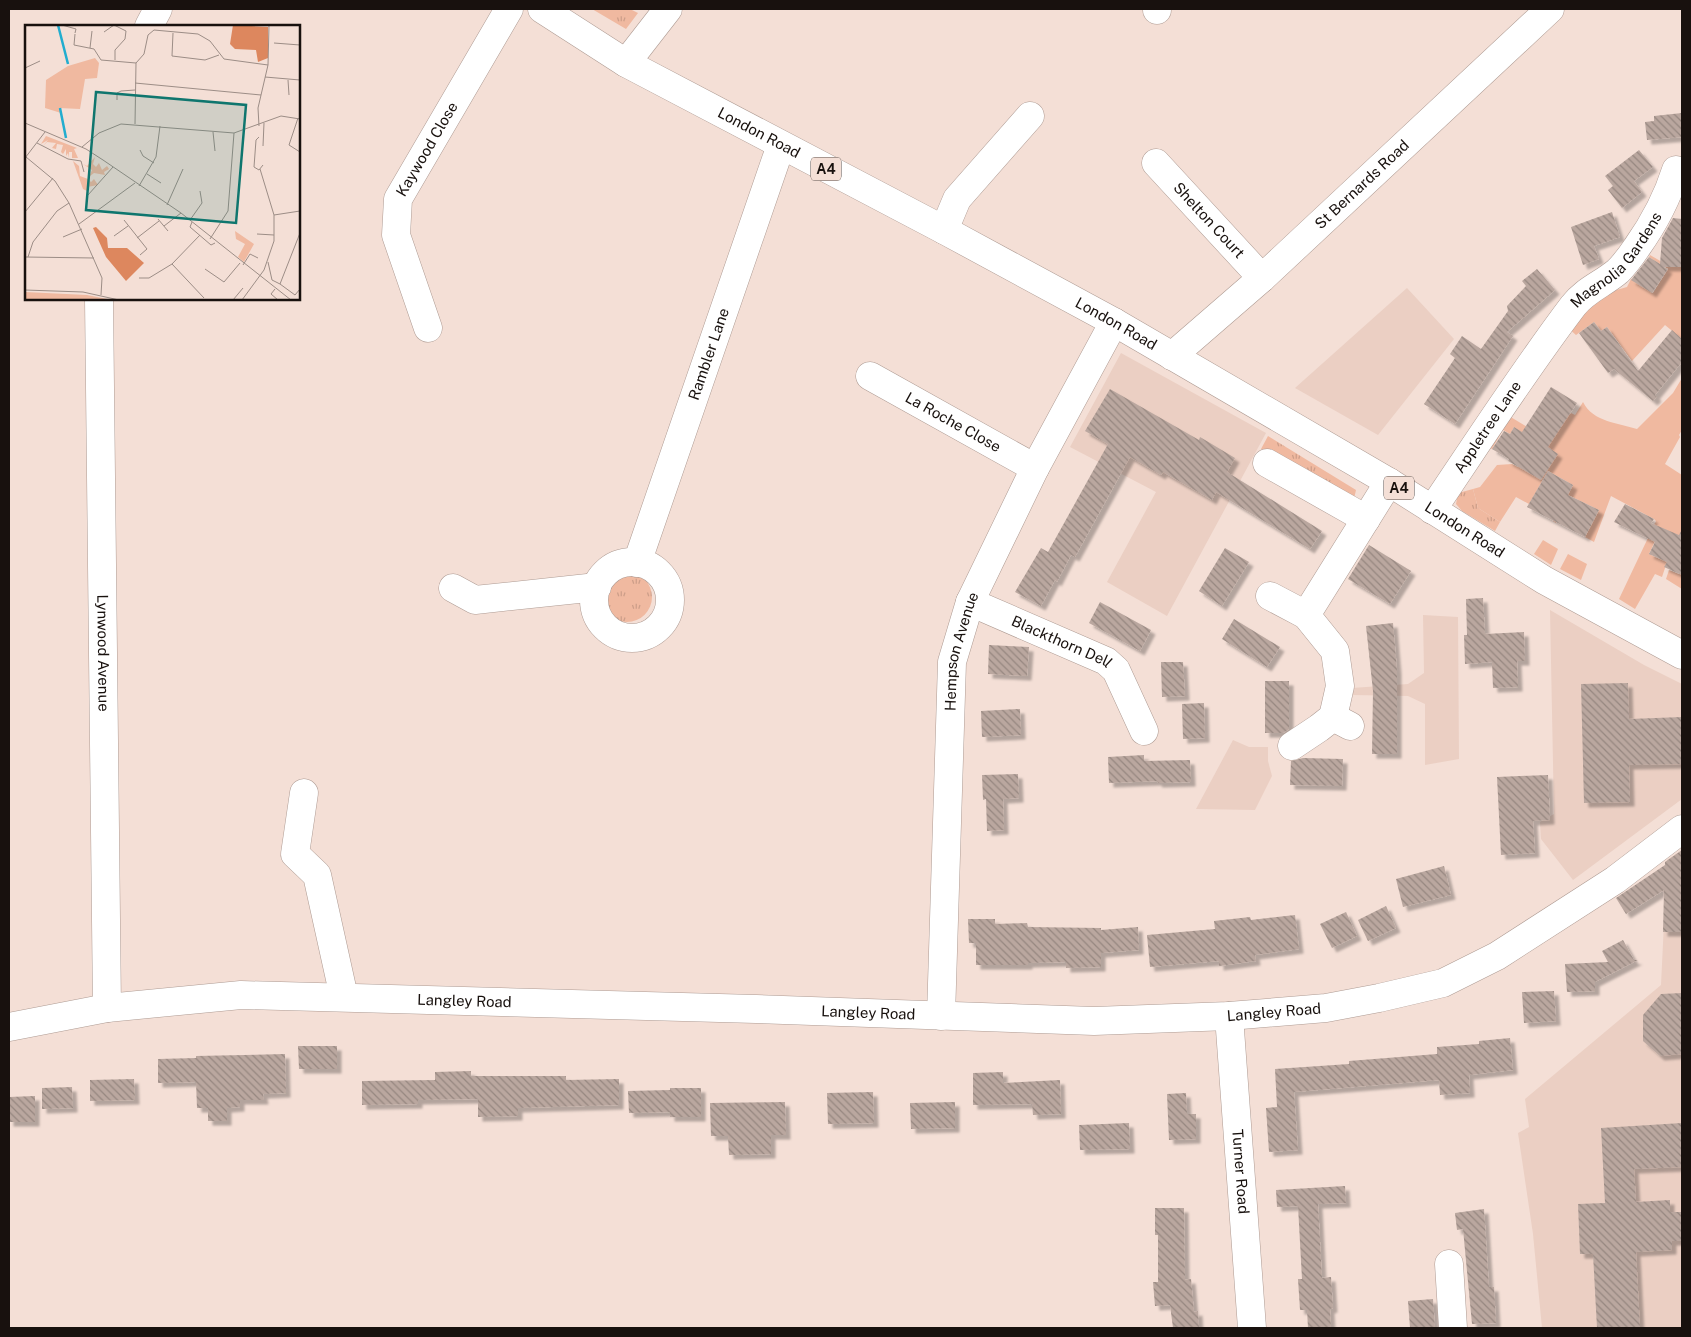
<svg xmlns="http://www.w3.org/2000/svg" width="1691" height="1337" viewBox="0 0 1691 1337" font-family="'Public Sans',sans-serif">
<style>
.built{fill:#ebcfc3}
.grass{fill:url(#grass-tufts)}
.garden{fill:#f0b9a0}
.building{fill:url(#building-back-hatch);filter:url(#shadow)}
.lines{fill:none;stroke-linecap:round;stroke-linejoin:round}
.minor-casing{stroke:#ae9b93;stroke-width:29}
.major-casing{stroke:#ae9b93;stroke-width:29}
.minor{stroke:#fff;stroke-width:28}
.major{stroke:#fff;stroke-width:28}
.labels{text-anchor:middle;stroke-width:4;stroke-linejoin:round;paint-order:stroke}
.shield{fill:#f4dfd6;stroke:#5a4f4a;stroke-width:1}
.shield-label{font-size:14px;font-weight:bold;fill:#18110e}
.street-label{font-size:15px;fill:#18110e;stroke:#f4dfd6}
.inset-river{fill:none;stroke:#22adcf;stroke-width:2.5}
.inset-road{fill:none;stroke:#9c8d86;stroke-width:1}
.view{fill:#0f766e;fill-opacity:0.15;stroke:#0f766e;stroke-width:2.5}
.inset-edge{fill:none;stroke:#18110e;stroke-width:2.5}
</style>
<defs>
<pattern id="grass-tufts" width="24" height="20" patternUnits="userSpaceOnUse" patternTransform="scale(1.25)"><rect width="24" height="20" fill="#f0b9a0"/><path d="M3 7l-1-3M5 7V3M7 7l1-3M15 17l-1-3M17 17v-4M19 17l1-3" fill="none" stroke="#cd9e89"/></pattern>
<pattern id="building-back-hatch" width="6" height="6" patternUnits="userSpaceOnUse" patternTransform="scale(1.25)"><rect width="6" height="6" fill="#baa79f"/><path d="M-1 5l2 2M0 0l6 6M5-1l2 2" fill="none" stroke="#968780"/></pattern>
<filter id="shadow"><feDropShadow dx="4.5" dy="4.5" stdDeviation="1" flood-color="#0004"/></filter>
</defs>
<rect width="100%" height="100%" fill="#f4dfd6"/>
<g class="built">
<polygon points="1407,288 1454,339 1378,435 1295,388"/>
<polygon points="1121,353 1266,433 1167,616 1107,582 1156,492 1070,447"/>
<polygon points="1550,610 1644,665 1682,684 1682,799 1573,880 1541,839 1540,822 1554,814"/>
<polygon points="1423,615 1458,617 1459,759 1425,765 1425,704 1408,696 1352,695 1352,688 1408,684 1424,673"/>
<polygon points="1233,740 1249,747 1268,747 1268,761 1272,776 1255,810 1196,809"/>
<polygon points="1682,850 1682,1328 1542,1328 1533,1234 1518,1133 1529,1127 1525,1099 1661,985 1667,860"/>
</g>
<g class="grass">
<polygon points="592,9 630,9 638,13 626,29"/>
<polygon points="1268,436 1356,490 1353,503 1261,449"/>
<polygon points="1473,489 1478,508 1500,522 1495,531 1462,511 1456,504 1458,493"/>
<circle cx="627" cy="597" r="25"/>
</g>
<g class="garden">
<polygon points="1650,255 1669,266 1682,267 1682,339 1665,325 1632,361 1607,327 1601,331 1594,322 1576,335 1566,326 1585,299 1627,287 1631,279 1653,293 1668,269 1649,257"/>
<path d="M1682,378V430L1679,435L1680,437L1665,464L1682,475V537L1661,528L1649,554L1667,562L1662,577L1655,574L1635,609L1619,599L1656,521L1654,519L1611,496L1594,542L1585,537L1599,510L1570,496L1556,523L1553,521L1573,485L1548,471L1529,504L1516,497L1500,522L1478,508L1473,489L1480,487L1497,465L1512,464L1518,467L1521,432L1514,427L1510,434L1503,430L1492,449L1488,447L1509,416L1542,436L1571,413L1575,415L1583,402C1593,422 1618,423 1637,429L1673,393Z"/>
<polygon points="1543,540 1558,549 1551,565 1534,554"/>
<polygon points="1568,554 1587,564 1581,580 1560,569"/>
<polygon points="1682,568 1682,589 1666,579 1669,570 1679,574"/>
</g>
<g class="building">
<polygon points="1682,113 1682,137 1647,140 1645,122 1654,121 1654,116"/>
<polygon points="1639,150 1653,167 1634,181 1642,192 1622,208 1608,190 1613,186 1605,176"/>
<polygon points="1612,212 1620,237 1594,246 1599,259 1583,265 1571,227"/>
<polygon points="1673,218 1682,219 1682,267 1664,267 1668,269 1652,293 1631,280 1649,257 1660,264 1662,238"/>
<polygon points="1537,269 1555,290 1507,332 1513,336 1455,424 1424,404 1455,358 1450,354 1462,336 1481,349 1508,311 1507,306 1526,286 1522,281"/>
<polygon points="1594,322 1601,331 1607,327 1638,371 1672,330 1682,339 1682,362 1655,395 1657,397 1653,401 1614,369 1608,373 1579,333"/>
<polygon points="1551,387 1577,403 1548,447 1558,454 1541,480 1508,461 1509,459 1492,449 1504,431 1510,434 1514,427 1522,432"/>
<polygon points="1110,389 1199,440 1200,437 1235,458 1227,472 1322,531 1310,549 1216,492 1212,500 1163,472 1161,475 1130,457 1075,557 1071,555 1057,582 1055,580 1041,606 1015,592 1041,548 1048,552 1108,444 1085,431"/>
<polygon points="1548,471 1573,485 1568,495 1599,510 1585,537 1527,507"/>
<polygon points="1625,504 1654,519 1651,523 1679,535 1682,529 1682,575 1664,567 1667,562 1649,554 1655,542 1614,522"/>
<polygon points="1369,545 1411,571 1390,604 1348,579"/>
<polygon points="1225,548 1249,562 1222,606 1199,591"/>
<polygon points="1483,598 1485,634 1524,632 1525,661 1517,661 1518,687 1493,688 1492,662 1465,664 1464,635 1467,635 1466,599"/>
<polygon points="1100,602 1151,630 1140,651 1089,623"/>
<polygon points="1234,619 1280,647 1267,667 1222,639"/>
<polygon points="1393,623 1397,670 1397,754 1372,754 1373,691 1366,626"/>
<polygon points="989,645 1029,647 1027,676 988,674"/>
<polygon points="1161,662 1183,662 1185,696 1162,697"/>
<polygon points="1265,681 1289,681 1289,729 1283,733 1265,733"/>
<polygon points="1628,683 1629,719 1682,717 1682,764 1629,765 1630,802 1584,803 1581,684"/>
<polygon points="1204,703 1205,738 1183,739 1182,704"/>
<polygon points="1020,709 1021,735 982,737 981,711"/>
<polygon points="1144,755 1144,761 1190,760 1191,782 1158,783 1157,781 1109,783 1108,757"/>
<polygon points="1303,758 1343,759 1342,786 1290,785 1291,761"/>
<polygon points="1018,774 1019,798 1003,799 1004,830 987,831 986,799 983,800 982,775"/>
<polygon points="1548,775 1550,820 1533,821 1535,853 1501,855 1497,777"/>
<polygon points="1682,850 1682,932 1663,932 1664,890 1626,914 1616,898 1665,865 1665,862"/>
<polygon points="1444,866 1451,895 1403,907 1396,879"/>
<polygon points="1386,906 1396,928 1368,941 1358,920"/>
<polygon points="1346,912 1357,936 1332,948 1320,924"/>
<polygon points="1295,915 1299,949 1255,955 1256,961 1219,966 1219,961 1150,967 1147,935 1215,929 1214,921 1250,917 1251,920"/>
<polygon points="968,919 995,919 995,924 1027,923 1028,927 1101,928 1101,930 1138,927 1139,950 1101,953 1101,967 1066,968 1066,962 1028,963 1028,965 976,965 976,943 969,943"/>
<polygon points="1623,940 1634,960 1638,960 1595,982 1595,991 1567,992 1565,964 1608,962 1602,951"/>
<polygon points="1554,991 1556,1021 1524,1023 1522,992"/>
<polygon points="1682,993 1682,1054 1660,1056 1643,1041 1643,1015 1661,994"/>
<polygon points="1510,1038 1513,1070 1469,1075 1470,1093 1440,1095 1439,1080 1294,1092 1298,1150 1269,1152 1266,1108 1277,1107 1275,1069 1349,1064 1349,1061 1437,1054 1437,1047 1479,1044 1479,1041"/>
<polygon points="298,1046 337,1046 337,1069 299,1069"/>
<polygon points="285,1054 286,1093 263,1094 264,1100 240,1100 240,1107 227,1108 227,1121 208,1121 208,1108 197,1108 196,1082 158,1083 158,1059 196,1058 196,1056"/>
<polygon points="471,1071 471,1076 566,1076 566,1080 619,1079 619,1105 518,1108 518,1116 478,1117 478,1099 418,1100 418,1104 362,1105 362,1081 435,1080 435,1072"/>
<polygon points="1003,1072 1003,1083 1060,1080 1061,1114 1033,1115 1032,1104 973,1105 973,1073"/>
<polygon points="134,1079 135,1100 90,1101 90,1080"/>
<polygon points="72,1087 73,1108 42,1109 42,1088"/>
<polygon points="670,1088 701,1088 701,1117 670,1117 670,1112 629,1113 628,1091 670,1090"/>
<polygon points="873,1092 874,1123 828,1124 827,1093"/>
<polygon points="1186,1093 1187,1114 1196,1114 1196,1139 1169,1140 1167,1094"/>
<polygon points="35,1096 35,1122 9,1122 9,1097"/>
<polygon points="785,1102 786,1135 771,1135 771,1154 729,1155 728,1136 711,1136 710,1103"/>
<polygon points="955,1102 955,1128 911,1129 910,1103"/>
<polygon points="1129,1123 1130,1149 1080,1150 1079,1125"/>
<polygon points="1682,1123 1682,1167 1634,1169 1636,1202 1670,1200 1670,1212 1682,1212 1682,1241 1672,1241 1672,1250 1636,1252 1640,1328 1597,1328 1593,1254 1580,1254 1578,1204 1605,1203 1601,1128"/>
<polygon points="1345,1186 1346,1203 1318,1204 1322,1278 1331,1277 1333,1308 1330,1309 1331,1328 1308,1328 1307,1310 1300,1310 1298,1279 1302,1279 1298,1206 1277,1207 1276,1190"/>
<polygon points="1155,1208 1184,1208 1185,1280 1191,1279 1194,1312 1198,1311 1199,1328 1173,1328 1170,1305 1155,1306 1153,1282 1158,1282 1158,1235 1155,1235"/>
<polygon points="1484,1209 1489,1287 1494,1287 1496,1323 1472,1324 1463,1229 1457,1230 1455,1213"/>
<polygon points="1433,1299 1435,1328 1410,1328 1408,1301"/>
</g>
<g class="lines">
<defs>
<g id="minor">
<polyline points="1157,9 1157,10"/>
<polyline points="149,26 158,9"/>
<polyline points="626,63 668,9"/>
<path id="s1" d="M1156,163L1262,278"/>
<polyline points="944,230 957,199 1030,116"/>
<path id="s2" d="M99,299L107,1008"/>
<path id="s3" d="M428,328L396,235L398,199L509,9"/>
<path id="s4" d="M1172,356L1262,278L1550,9"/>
<path id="s5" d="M870,376L1035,468"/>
<polyline points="1267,463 1366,519"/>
<path id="s6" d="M1432,510C1478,442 1523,372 1573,306C1585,290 1603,284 1618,271C1625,264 1631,256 1637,247C1654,223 1667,199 1676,170"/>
<circle cx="632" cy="600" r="38"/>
<path id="s7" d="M637,563L781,145"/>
<polyline points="453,588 475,600 597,587"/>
<polyline points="1270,596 1306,615 1335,651 1340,686 1333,717"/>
<path id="s8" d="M970,602L1106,661L1116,670L1144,731"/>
<polyline points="1306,615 1389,482"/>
<polyline points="1292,746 1319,728 1333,717 1350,726"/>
<polyline points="304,793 295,854 317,875 344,997"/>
<path id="s9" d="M941,1016L952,662L970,602L1035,468L1114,322"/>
<path id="s10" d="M1229,1016L1252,1328"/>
<path id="s11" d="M9,1027L107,1008L241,995L756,1009L1094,1021L1229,1016L1326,1008L1379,998L1443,983L1497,956L1615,880L1682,829"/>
<polyline points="1449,1264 1453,1328"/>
</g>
<g id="major">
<path id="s12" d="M542,9L626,63L944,230L1114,322L1389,482L1544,580L1682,655"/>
</g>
</defs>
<use href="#minor" class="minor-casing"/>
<use href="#major" class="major-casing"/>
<use href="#minor" class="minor"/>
<use href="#major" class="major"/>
</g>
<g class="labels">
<g class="shield">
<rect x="811" y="157.5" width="30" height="23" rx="4"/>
<rect x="1384" y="476.5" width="30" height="23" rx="4"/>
</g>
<g class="shield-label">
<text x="826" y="174">A4</text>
<text x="1399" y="493">A4</text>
</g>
<g class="street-label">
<text dy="5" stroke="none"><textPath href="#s12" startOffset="250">London Road</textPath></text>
<text dy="5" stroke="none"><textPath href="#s3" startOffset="192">Kaywood Close</textPath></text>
<text dy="5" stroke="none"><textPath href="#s4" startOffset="256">St Bernards Road</textPath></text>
<text dy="5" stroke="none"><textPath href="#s1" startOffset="78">Shelton Court</textPath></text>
<text dy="5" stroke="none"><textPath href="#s6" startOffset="312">Magnolia Gardens</textPath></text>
<text dy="5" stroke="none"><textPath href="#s12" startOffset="655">London Road</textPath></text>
<text dy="5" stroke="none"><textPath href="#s7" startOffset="221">Rambler Lane</textPath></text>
<text dy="5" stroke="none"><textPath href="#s5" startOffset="95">La Roche Close</textPath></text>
<text dy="5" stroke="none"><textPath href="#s6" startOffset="100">Appletree Lane</textPath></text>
<text dy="5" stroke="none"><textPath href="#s12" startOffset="1060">London Road</textPath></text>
<text dy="5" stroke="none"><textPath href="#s8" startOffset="100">Blackthorn Dell</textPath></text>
<text dy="5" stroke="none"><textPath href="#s9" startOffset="366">Hempson Avenue</textPath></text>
<text dy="5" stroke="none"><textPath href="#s2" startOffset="354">Lynwood Avenue</textPath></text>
<text dy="5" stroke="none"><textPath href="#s11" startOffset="458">Langley Road</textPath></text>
<text dy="5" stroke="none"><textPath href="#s11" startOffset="1268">Langley Road</textPath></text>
<text dy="5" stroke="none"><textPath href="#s11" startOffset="862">Langley Road</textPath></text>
<text dy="5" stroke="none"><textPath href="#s10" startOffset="156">Turner Road</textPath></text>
</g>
</g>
<g transform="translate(25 25)">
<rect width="275" height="275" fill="#f4dfd6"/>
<path d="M210,206L229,219L219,237L213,232L220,219L211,214Z" fill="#f0b9a0"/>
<path d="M208,0L243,2V33L233,37L231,25L210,24L205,19ZM71,202L82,213L83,223H102L119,238L101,256L81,232L68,203Z" fill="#dd875e"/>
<path d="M70,33L74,38L72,53L60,54L55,84L34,83L36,88L20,83L21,55L43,41ZM0,267L62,270L87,275H0Z" fill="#f0b9a0"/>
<path d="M21,111L52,123L49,124L53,133H47V127H44V133L43,128L41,131V124L38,129L36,127L38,120L32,119L31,124L27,123L31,118L22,117L18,121L23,115L16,119ZM70,132L68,139L71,142L74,138L77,145L82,141L84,144L79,147L80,150L69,148L65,151L63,154L66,157L69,154L73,160L62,162V166L58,164L48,136L54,141L55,151L63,154L67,145L58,139L62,141Z" fill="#f0b9a0"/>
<path class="inset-river" d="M33,0L43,39M35,83L41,113"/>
<path class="inset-road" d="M37,0L51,4L50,8M79,7L89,0L101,6L100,14L90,25V35M148,8L147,31L180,35L194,30M50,9L49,20L69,24L76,35L111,38M249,18L275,20M65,23L67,6M111,38L119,29L123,10L129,5L173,9L185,16L199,34L243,40M0,43L15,36M240,52L275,55M263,55L264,70M110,58L236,70M92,75V68L96,66L110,65M273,93L264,120L275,127M0,98L61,124L78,135L156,188L266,275M110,99L111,38M234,101L233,83L243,40L244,0M188,107L190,126M234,112L231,115L229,142L234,145L238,140M12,118L43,134L56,136L59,147M238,121L239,98M57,122L74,108L96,99L209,108L256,91L275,94M115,125L118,131L129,138M1,132L30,156L44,178L77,253L76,270M0,133L20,107M122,149L136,158M114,161L131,132L135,101M63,170L88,142M142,180L158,144M0,187L28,153M249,190L275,186M133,194L143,206M99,195L122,224L115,230M165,195L177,178L175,166M167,197L165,202L186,220L190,218M54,199L110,158M139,201L156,188M275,208L255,259L270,270L275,264M232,209L249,210M89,211L103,201M38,212L57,204M112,213L134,196M185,214L203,186L209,108M0,232L69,233M3,232L8,217L32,186L44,178M243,237L247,255L255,259M147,239L179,273M218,240L225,229L233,233M180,244L199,257L215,238M114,253H124L147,239L175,210M250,264L246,269L253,275M0,265L58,267L94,275M208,275L218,263M217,275L239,245L249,216V190L235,144"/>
<path class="view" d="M71,67L221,80L211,198L61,185Z"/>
<rect width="275" height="275" class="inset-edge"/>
</g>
<rect width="1691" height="1337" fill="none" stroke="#18110e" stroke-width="20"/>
</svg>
